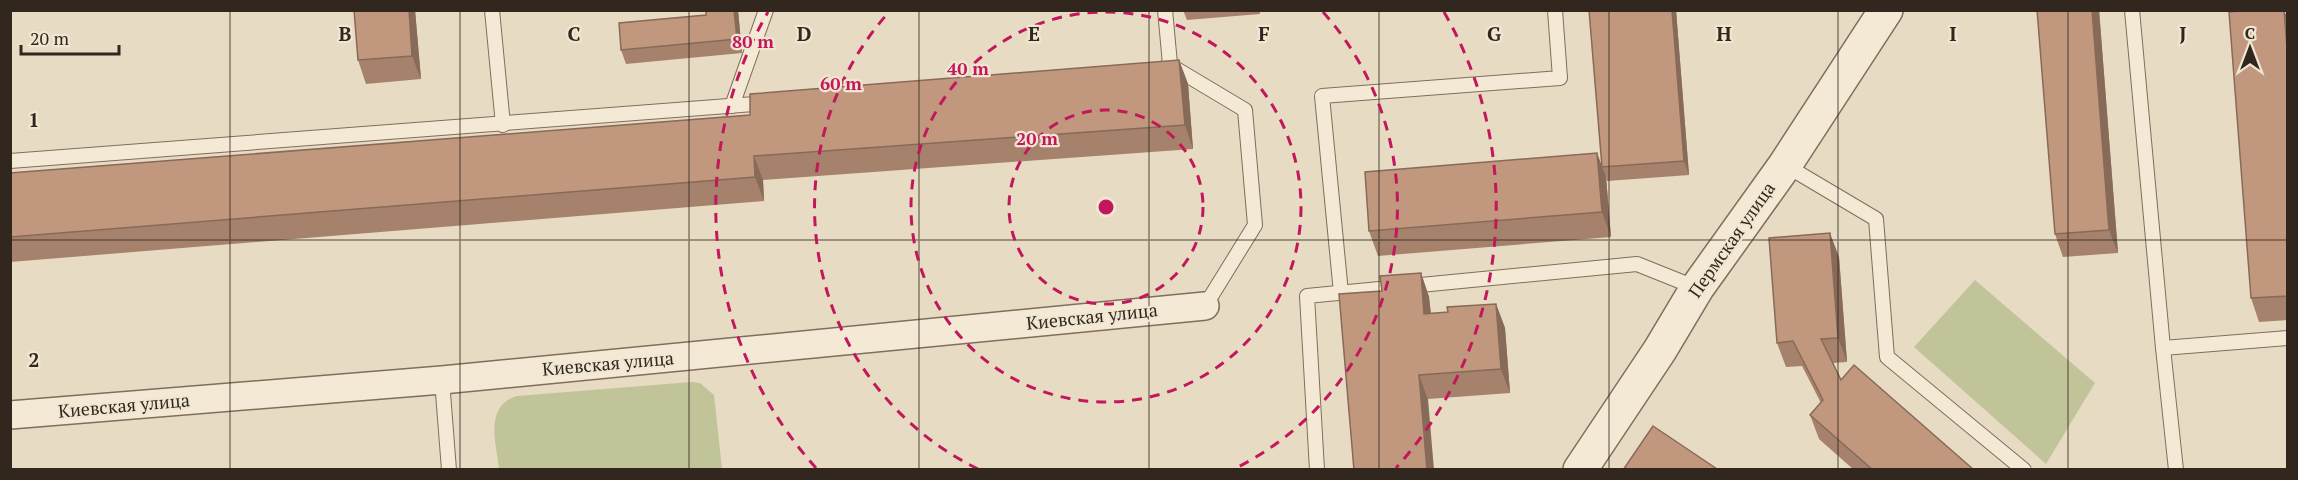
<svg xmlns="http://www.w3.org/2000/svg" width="2298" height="480" viewBox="0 0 2298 480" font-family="'PT Serif',serif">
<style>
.park{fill:#c1c499}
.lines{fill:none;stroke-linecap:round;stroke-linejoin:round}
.service-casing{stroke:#806d5c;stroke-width:16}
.minor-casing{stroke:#806d5c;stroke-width:30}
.tertiary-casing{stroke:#806d5c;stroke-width:36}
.service{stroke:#f4e9d5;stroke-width:14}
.minor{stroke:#f4e9d5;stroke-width:27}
.tertiary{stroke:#f4e9d5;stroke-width:33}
.wall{fill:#a6826c}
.shaded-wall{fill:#876a58}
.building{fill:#c1977e;stroke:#876a58;stroke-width:1.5}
.grid{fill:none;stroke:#32271f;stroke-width:1.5;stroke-opacity:0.55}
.ring{fill:none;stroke:#c2185b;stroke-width:3;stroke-dasharray:10 8}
.labels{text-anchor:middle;stroke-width:4.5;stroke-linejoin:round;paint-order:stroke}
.street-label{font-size:18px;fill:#32271f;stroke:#f0e6d2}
.grid-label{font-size:20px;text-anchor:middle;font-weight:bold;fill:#32271f;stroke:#f0e6d2;stroke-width:4.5;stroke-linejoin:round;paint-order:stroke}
.centre{fill:#c2185b;stroke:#f0e6d2;stroke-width:3}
.ring-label{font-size:18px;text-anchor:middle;font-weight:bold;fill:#c2185b;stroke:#f0e6d2;stroke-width:4.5;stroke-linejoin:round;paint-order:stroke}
</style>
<rect width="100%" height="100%" fill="#e8dbc4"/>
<g class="park">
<polygon points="1975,280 2095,383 2046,464 1914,347"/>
<path d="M691,382L700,383L714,395L722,469H499C496,442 484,406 517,396Z"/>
</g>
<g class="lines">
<defs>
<g id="service">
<polyline points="492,10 503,125"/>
<polyline points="1165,10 1170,64"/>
<polyline points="2132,10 2163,348"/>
<polyline points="1168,64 1245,110 1255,225 1205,306"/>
<polyline points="732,106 766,10"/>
<polyline points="10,161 767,103"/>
<polyline points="1785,165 1876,219 1887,357 2024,470"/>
<polyline points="1341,293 1322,96 1560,78 1555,10"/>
<polyline points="442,380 449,470"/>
<polyline points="1317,470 1307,296 1637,264 1697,288"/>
<polyline points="2176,470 2163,348 2288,338"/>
</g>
<polyline id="minor" points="10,415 442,380 1205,306"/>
<polyline id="tertiary" points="1580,470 1660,350 1697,288 1785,165 1886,10"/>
</defs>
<use href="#service" class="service-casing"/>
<use href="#minor" class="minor-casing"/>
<use href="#tertiary" class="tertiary-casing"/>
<use href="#service" class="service"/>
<use href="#minor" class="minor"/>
<use href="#tertiary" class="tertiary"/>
</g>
<g class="wall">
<polygon points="354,10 415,10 421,79 366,84 358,60"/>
<polygon points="706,10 738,10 742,53 626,64 621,50 706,15"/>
<polygon points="1183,10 1260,10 1260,14 1187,20"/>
<polygon points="1589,10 1676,10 1689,175 1607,181 1606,177 1611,237 1378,256 1369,231 1597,153 1602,167"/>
<polygon points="2037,10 2099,10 2118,253 2063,257 2055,234"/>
<polygon points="2288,19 2288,320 2259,322 2251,298"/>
<polygon points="1179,60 1188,84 1193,149 763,180 764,201 10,262 10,173 750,115"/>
<polygon points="1839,257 1847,362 1833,363 1841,380 1974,470 1854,470 1819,439 1810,415 1821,403 1802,366 1786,367 1777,343"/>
<polygon points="1421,273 1429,297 1431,313 1448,312 1496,304 1505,328 1510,393 1428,399 1382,291"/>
</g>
<g class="shaded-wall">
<polygon points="409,10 415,10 421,79 412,56"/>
<polygon points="734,10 738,10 742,53 737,39"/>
<polygon points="1672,10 1676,10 1689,175 1684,161"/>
<polygon points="2092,10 2099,10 2118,253 2109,230"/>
<polygon points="2284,10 2288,19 2288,60"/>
<polygon points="1179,60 1188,84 1193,149 1185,125"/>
<polygon points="1597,153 1606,177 1611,237 1602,212"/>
<polygon points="754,156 763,180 764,201 755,177"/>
<polygon points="1830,233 1839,257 1847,362 1838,338"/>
<polygon points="1421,273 1429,297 1433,338 1424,314"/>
<polygon points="1496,304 1505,328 1510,393 1501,369"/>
<polygon points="1419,375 1428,399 1434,470 1427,470"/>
</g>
<g class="building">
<polygon points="354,10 409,10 412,56 358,60"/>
<polygon points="706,10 734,10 737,39 621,50 619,23 706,15"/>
<polygon points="1589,10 1672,10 1684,161 1602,167"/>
<polygon points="2037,10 2092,10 2109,230 2055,234"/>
<polygon points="2248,10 2284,10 2288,60 2288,296 2251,298 2229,12"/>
<polygon points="1179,60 1185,125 754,156 755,177 10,237 10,173 750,115 750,94"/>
<polygon points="1597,153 1602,212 1369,231 1365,172"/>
<polygon points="1830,233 1838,338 1821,339 1841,380 1854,365 1974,470 1873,470 1810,415 1823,400 1793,341 1777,343 1769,238"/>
<polygon points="1421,273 1424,314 1448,312 1447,307 1496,304 1501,369 1419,375 1427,470 1354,470 1339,294 1382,291 1380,276"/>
<polygon points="1653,426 1717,469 1623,470"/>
</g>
<path class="grid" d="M230,10V470M460,10V470M689,10V470M919,10V470M1149,10V470M1379,10V470M1609,10V470M1838,10V470M2068,10V470M10,240H2288"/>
<g class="ring">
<circle cx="1106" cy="207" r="97"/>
<circle cx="1106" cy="207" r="195"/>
<path d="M978 469A292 292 0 0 1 889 12M1323 12A292 292 0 0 1 1234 469"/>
<path d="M816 468A390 390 0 0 1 768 12M1444 12A390 390 0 0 1 1396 468"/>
</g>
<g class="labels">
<g class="street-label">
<text transform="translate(1732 240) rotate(-55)" y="6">Пермская улица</text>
<text transform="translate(1092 317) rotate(-6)" y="6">Киевская улица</text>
<text transform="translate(608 364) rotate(-5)" y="6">Киевская улица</text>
<text transform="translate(124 406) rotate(-5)" y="6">Киевская улица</text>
</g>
</g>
<g class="grid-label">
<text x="345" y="41">B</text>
<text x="574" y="41">C</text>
<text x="804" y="41">D</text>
<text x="1034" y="41">E</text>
<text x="1264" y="41">F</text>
<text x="1494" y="41">G</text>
<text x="1724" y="41">H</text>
<text x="1953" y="41">I</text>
<text x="2183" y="41">J</text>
<text x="34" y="127">1</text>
<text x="34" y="367">2</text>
</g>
<circle cx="1106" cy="207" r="9" class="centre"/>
<g class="ring-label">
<text x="753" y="48">80 m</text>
<text x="968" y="75">40 m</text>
<text x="841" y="90">60 m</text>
<text x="1037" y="145">20 m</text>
</g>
<rect width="2298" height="480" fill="none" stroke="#32271f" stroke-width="24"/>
<g transform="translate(2250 48)" stroke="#f0e6d2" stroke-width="4.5" paint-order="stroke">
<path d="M0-4.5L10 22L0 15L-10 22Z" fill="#32271f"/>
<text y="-9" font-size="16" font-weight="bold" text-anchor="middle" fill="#32271f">С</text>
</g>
<path d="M21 45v9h98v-9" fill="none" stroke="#32271f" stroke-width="3"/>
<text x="30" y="45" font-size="18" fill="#32271f" stroke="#f0e6d2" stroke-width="4.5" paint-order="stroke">20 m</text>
</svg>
